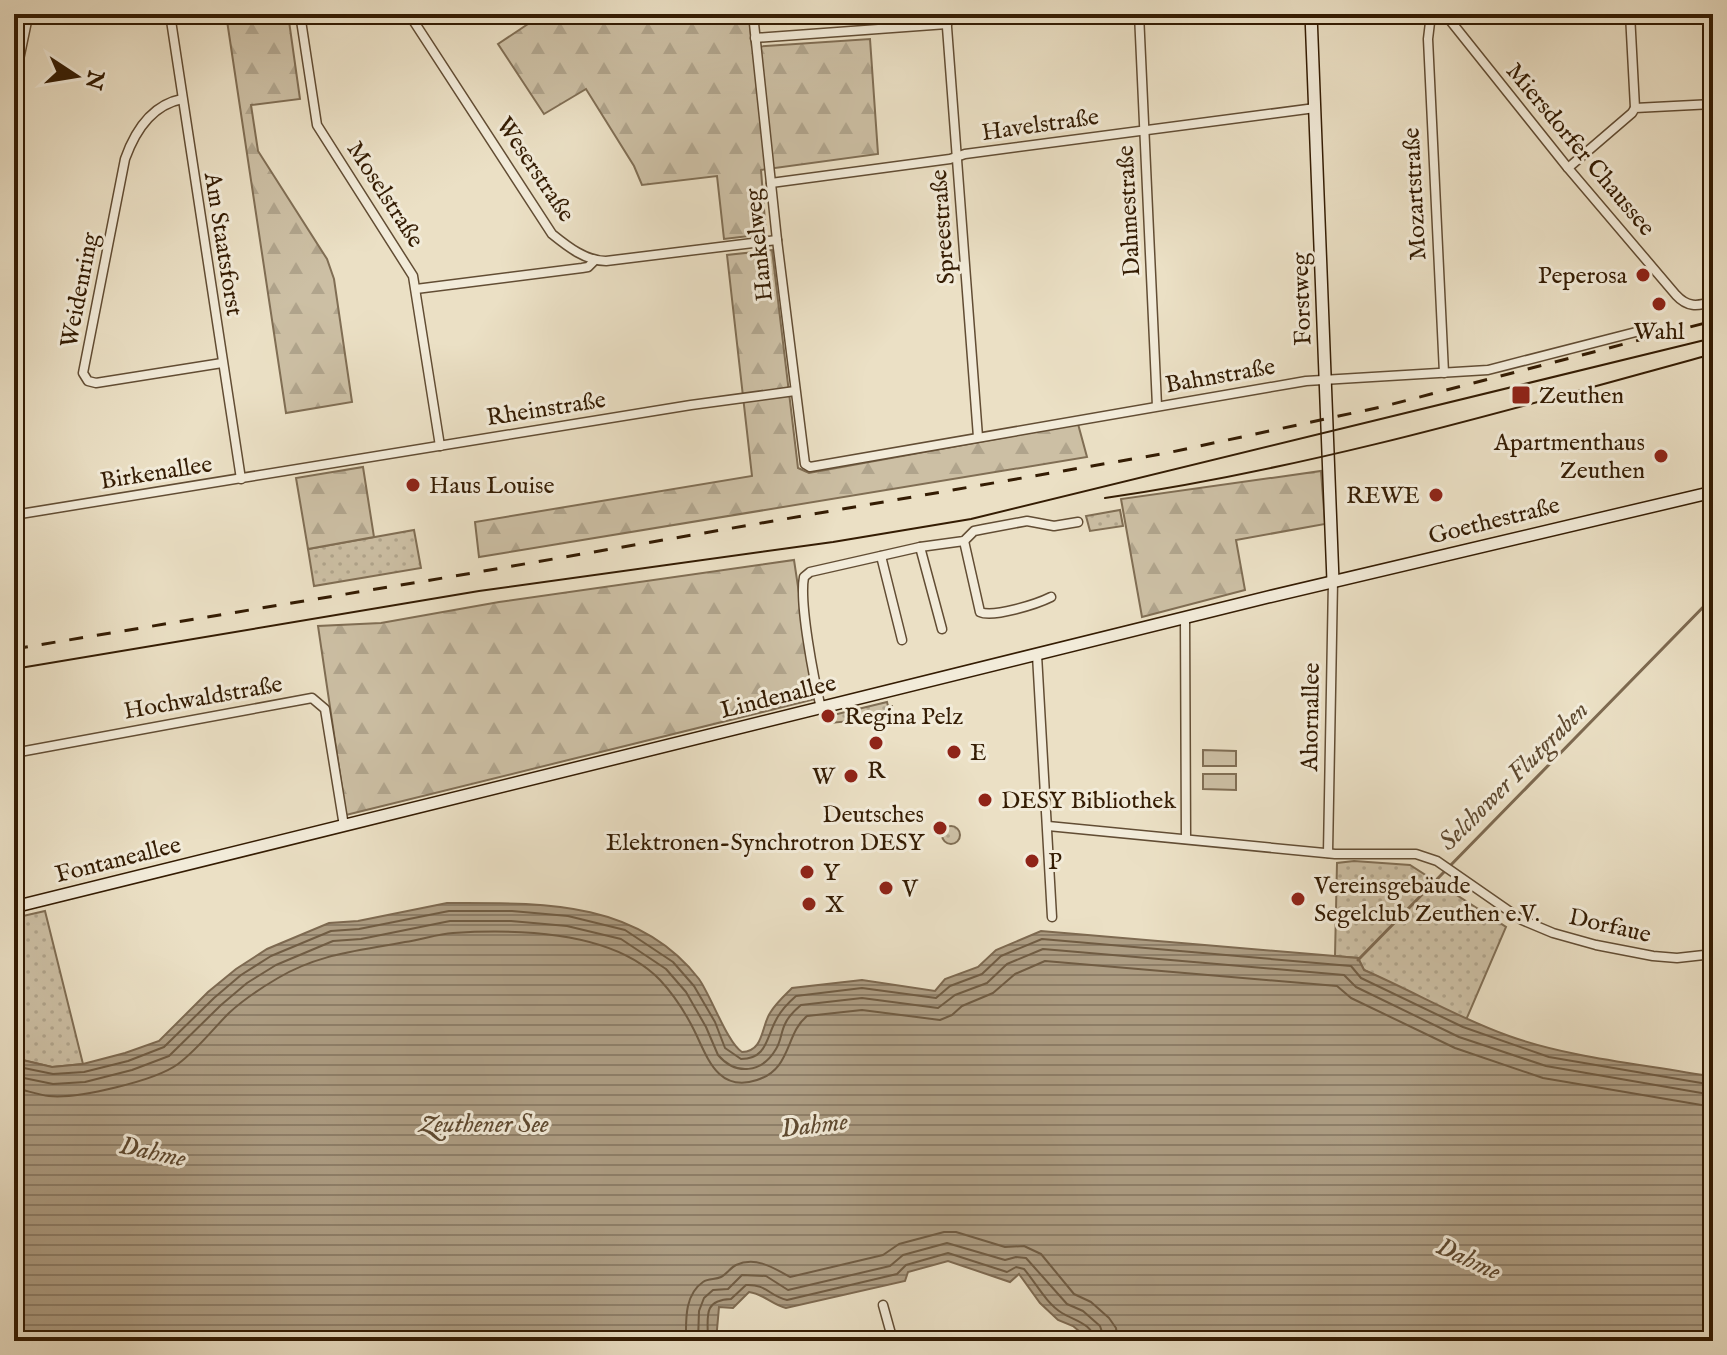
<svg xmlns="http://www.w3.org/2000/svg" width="1727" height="1355" viewBox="0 0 1727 1355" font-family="'IM FELL English',serif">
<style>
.green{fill:url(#green-dots);stroke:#806e54;stroke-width:2}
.forest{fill:url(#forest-firs);stroke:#806e54;stroke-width:2}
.pitch{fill:#ccbfa4;stroke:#806e54;stroke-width:2}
.water{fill:url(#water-rules);stroke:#7d6950;stroke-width:2}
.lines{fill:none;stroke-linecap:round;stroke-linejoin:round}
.shore{stroke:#705c43;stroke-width:2}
.stream{stroke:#7d6950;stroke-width:3}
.minor-casing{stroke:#624d34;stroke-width:11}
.tertiary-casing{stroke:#624d34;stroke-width:12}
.secondary-casing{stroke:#341c03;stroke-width:14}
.minor{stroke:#f2ebd9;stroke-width:8}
.tertiary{stroke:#f2ebd9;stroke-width:9}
.secondary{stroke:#f2ebd9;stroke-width:11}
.tram{stroke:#341c03;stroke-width:2}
.rail{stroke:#341c03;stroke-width:3;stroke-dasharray:14 14;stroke-linecap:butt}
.poi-dot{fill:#8f2418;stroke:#f2ebd9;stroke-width:3}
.labels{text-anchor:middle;stroke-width:6;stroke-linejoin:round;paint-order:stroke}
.street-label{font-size:24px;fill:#341c03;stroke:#f2ebd9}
.poi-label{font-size:24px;fill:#341c03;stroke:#f2ebd9;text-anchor:start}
.water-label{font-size:26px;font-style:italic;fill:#5e4930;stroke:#f2ebd9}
</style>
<defs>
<pattern id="green-dots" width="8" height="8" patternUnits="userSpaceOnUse" patternTransform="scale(2)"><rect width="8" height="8" fill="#ccbfa4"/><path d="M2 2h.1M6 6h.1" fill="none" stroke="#b0a48c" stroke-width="1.8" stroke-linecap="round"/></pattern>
<pattern id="forest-firs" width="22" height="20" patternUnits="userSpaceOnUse" patternTransform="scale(2)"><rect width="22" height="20" fill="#ccbfa4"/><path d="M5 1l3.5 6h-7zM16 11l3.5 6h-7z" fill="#b0a48c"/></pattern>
<pattern id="water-rules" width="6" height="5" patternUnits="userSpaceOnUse" patternTransform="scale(2)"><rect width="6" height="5" fill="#ad9d83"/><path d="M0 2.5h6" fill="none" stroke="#8e7f69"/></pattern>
</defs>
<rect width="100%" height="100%" fill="#ebe0c5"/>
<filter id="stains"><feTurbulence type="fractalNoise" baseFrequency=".0025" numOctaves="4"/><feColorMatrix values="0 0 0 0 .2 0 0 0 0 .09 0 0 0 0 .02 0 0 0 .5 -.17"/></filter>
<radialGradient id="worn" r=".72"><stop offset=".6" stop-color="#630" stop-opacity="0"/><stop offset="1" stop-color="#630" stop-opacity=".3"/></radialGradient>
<g class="green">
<polygon points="1120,510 1123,526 1090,531 1086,516"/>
<polygon points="414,530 421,568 314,586 308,549"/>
<polygon points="887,702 888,706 892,706 892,714 882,716 882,718 830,723 829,716"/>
<circle cx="951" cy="835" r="9"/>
<polygon points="1354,861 1410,865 1506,927 1466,1020 1364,970 1358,958 1335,956 1337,863"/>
<polygon points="45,911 83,1064 52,1067 14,1058 14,918"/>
</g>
<g class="forest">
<polygon points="226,14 288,14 300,99 251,105 258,151 327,259 334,279 352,402 286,413"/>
<polygon points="543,14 749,14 752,47 870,39 878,154 761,170 766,234 724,239 717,176 642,185 634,166 586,89 544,114 498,44"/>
<polygon points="772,250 798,468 809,473 1078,424 1087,457 479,557 475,522 752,476 727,255"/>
<polygon points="363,467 374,537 308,549 296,478"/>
<polygon points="1321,471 1325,524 1236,540 1245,590 1142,617 1121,499"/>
<polygon points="794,560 815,699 346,815 318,626 381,623 499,602"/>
</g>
<g class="pitch">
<polygon points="1203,750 1236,751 1236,766 1203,766"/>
<polygon points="1203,774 1236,774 1236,790 1203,789"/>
</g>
<path class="water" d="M447,903C539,903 637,899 699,979C711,996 728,1044 742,1052C764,1051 761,1027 770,1013C776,1003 784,996 792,988L862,980L935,991L945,979L978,967L996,950L1041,931L1358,958L1364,970C1413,991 1458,1018 1509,1036C1574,1059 1645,1064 1713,1077V1341H1091L1073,1326L1058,1320L1040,1303L1019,1274L1010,1282L948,1261L908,1272L905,1281L786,1308C771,1304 764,1294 749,1292L733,1308L719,1307L716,1341H14V1058L52,1067L83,1064L125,1053L159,1041L208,992L236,969L267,949L329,923L358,921Z"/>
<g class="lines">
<g class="shore">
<path d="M14,1066L53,1074L84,1072L128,1061L164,1047L214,998L241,975L271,956L331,931L359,929L449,911H512L568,916L625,930L673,962L694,986L715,1022L725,1048L741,1059C767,1059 766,1038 776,1020C781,1010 788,1003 796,996L862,988L936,998L950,986L982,974L1001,956L1042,939L1351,966L1361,978L1463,1027L1549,1057L1713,1085"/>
<path d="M14,1076L53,1084L85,1082L132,1070L169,1056L221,1005L247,983L276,965L333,941L361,939L450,921H511L567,926L621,939L666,969L686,992L706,1027L718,1055C736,1076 762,1073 776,1049C781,1041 781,1032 785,1024C788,1017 795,1010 801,1005L862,998L938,1008L955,995L987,983L1007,964L1043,949L1344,975L1356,987L1459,1037L1546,1066L1713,1095"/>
<path d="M14,1088C26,1090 38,1095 49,1096C77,1099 155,1081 178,1064C197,1050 212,1030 229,1013C244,999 261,988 278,978C320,953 360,951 405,942C421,940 437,934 453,933C517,929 613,931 660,980C674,995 685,1012 694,1030C707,1056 717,1093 757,1080C792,1069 785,1034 807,1016L862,1010L940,1020L952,1015L962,1006L993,993L1015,974L1045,961L1337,986L1351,998L1455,1048L1543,1078L1713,1107"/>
<path d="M686,1341C686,1321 684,1295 703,1282C709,1278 715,1280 721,1277C727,1274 730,1268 736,1265C756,1256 774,1268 790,1277L883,1255L899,1244L944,1232H956L1005,1247L1024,1246L1041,1254L1074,1294L1091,1302L1109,1318L1116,1328L1118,1341"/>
<polyline points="698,1341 699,1311 704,1298 713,1290 728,1289 742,1275 766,1276 788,1290 890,1266 903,1255 947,1243 1005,1260 1016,1257 1026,1258 1067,1304 1083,1311 1100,1326 1105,1341"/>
<path d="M708,1341C708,1317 702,1300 731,1299L746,1285C767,1284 769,1296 787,1300L897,1274L906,1265L948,1253L1007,1272L1016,1267L1024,1269C1036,1283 1046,1303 1062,1313C1075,1321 1093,1324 1095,1341"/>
</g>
<polyline class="stream" points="1358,960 1713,597"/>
<defs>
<g id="minor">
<polyline points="170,14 241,479"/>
<polyline points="300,14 317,125 413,276 440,446"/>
<path d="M409,14L552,234C568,247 586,261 606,261L777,240"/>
<polyline points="753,14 777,240 805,464 810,467 1306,381 1488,370 1636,332"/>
<polyline points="946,14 978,437"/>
<polyline points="1139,14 1157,406"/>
<polyline points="1431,14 1428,39 1444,373"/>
<path d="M1445,14L1568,168L1676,295C1687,307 1697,307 1713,301"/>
<polyline points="1630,14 1635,108"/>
<polyline points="755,38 947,24"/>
<path d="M182,99C151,105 135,131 125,159L83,373L88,381L96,383L222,363"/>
<polyline points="1568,168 1632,113 1635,108 1713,104"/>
<polyline points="771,183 950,159 965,154 1315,108"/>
<polyline points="416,289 582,268 588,267 594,261"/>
<polyline points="14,515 691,405 795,391"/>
<path d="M964,541L980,612C993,618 1037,604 1051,597"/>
<polyline points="920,547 942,629"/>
<polyline points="881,556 902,640"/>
<polyline points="1185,618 1186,839"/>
<polyline points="1037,655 1052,917"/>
<path d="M821,708C814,680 799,603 804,577L810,572L920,547L964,541L974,531L984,529L1027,521L1054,526L1078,522"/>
<polyline points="14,753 312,698 325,709 344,826"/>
<polyline points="1048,826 1335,854 1416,854 1437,861 1522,920 1553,933 1596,945 1653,956 1677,958 1713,954"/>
<polyline points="1328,853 1333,581"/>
<polyline points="883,1305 893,1341"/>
<polyline points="1046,1339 1047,1341"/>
</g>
<polyline id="tertiary" points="14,81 28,14"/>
<g id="secondary">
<polyline points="1311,14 1333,581"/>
<polyline points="14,907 1268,597 1713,492"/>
</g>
</defs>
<use href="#minor" class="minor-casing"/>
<use href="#tertiary" class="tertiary-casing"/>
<use href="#secondary" class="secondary-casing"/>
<use href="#minor" class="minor"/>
<use href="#tertiary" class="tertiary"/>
<use href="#secondary" class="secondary"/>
<g class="tram">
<path d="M1105,498C1311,468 1512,409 1713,354"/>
<polyline points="14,669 479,591 833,542 971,519 1713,338"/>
</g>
<polyline class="rail" points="14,649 449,577 1167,453 1381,407 1713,321"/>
</g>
<g class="poi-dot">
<circle cx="1643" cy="275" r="8"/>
<circle cx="1659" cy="304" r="8"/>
<rect x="1511" y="385" width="20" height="20" rx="4"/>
<circle cx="1661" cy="456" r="8"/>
<circle cx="413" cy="485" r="8"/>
<circle cx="1436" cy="495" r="8"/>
<circle cx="828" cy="716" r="8"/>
<circle cx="876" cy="743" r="8"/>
<circle cx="954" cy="752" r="8"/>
<circle cx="851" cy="776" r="8"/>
<circle cx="985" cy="800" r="8"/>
<circle cx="940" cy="828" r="8"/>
<circle cx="1032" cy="861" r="8"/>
<circle cx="807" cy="872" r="8"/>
<circle cx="886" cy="888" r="8"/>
<circle cx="1298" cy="899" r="8"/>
<circle cx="809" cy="904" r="8"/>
</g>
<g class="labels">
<g class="street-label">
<text transform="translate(1040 124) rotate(-8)" y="8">Havelstraße</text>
<text transform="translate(1581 149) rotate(50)" y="8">Miersdorfer Chaussee</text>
<text transform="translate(536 169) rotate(56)" y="8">Weserstraße</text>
<text transform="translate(386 194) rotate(57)" y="8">Moselstraße</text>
<text transform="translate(1414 194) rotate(-93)" y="8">Mozartstraße</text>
<text transform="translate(1128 211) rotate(-93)" y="8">Dahmestraße</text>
<text transform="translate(942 227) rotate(-94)" y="8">Spreestraße</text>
<text transform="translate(224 244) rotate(81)" y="8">Am Staatsforst</text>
<text transform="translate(758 245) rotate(-96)" y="8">Hankelweg</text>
<text transform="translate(79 290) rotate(-79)" y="8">Weidenring</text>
<text transform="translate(1301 299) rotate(-92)" y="8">Forstweg</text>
<text transform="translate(1220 375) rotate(-10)" y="8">Bahnstraße</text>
<text transform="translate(546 408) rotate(-9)" y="8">Rheinstraße</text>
<text transform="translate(156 472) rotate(-9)" y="8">Birkenallee</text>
<text transform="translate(1494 520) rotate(-14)" y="8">Goethestraße</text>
<text transform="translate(778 696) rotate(-14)" y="8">Lindenallee</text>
<text transform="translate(203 697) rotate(-10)" y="8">Hochwaldstraße</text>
<text transform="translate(1310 717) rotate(-89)" y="8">Ahornallee</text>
<text transform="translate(118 859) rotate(-14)" y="8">Fontaneallee</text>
<text transform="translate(1610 925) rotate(13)" y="8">Dorfaue</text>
</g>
<g class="poi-label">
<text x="1627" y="283" text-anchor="end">Peperosa</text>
<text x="1659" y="339" text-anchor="middle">Wahl</text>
<text x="1539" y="403">Zeuthen</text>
<text x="1645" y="450" text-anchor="end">Apartmenthaus<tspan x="1645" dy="28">Zeuthen</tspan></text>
<text x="429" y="493">Haus Louise</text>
<text x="1420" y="503" text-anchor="end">REWE</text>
<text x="844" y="724">Regina Pelz</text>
<text x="970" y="760">E</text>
<text x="876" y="778" text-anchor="middle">R</text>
<text x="835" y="784" text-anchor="end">W</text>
<text x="1001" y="808">DESY Bibliothek</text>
<text x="924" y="822" text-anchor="end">Deutsches<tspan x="924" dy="28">Elektronen-Synchrotron DESY</tspan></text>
<text x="1048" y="869">P</text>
<text x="823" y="880">Y</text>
<text x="1314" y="893">Vereinsgebäude<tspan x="1314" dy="28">Segelclub Zeuthen e.V.</tspan></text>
<text x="902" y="896">V</text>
<text x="825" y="912">X</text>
</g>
<g class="water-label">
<text transform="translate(1513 775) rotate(-45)" y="9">Selchower Flutgraben</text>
<text x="484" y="1132">Zeuthener See</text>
<text transform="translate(814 1124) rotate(-7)" y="9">Dahme</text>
<text transform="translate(153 1151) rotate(12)" y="9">Dahme</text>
<text transform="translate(1469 1258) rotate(25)" y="9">Dahme</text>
</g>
</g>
<rect width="1727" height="1355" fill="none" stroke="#ebe0c5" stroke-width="48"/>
<rect x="16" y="16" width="1695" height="1323" fill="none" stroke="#341c03" stroke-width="4"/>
<rect x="24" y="24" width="1679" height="1307" fill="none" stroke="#341c03" stroke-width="2"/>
<g transform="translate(76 76) rotate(102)" stroke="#f2ebd9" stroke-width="6" paint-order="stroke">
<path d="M0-6L14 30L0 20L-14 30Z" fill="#341c03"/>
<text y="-12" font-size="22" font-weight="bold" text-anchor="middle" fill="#341c03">N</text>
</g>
<rect width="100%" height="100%" filter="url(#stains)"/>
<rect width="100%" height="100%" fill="url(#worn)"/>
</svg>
